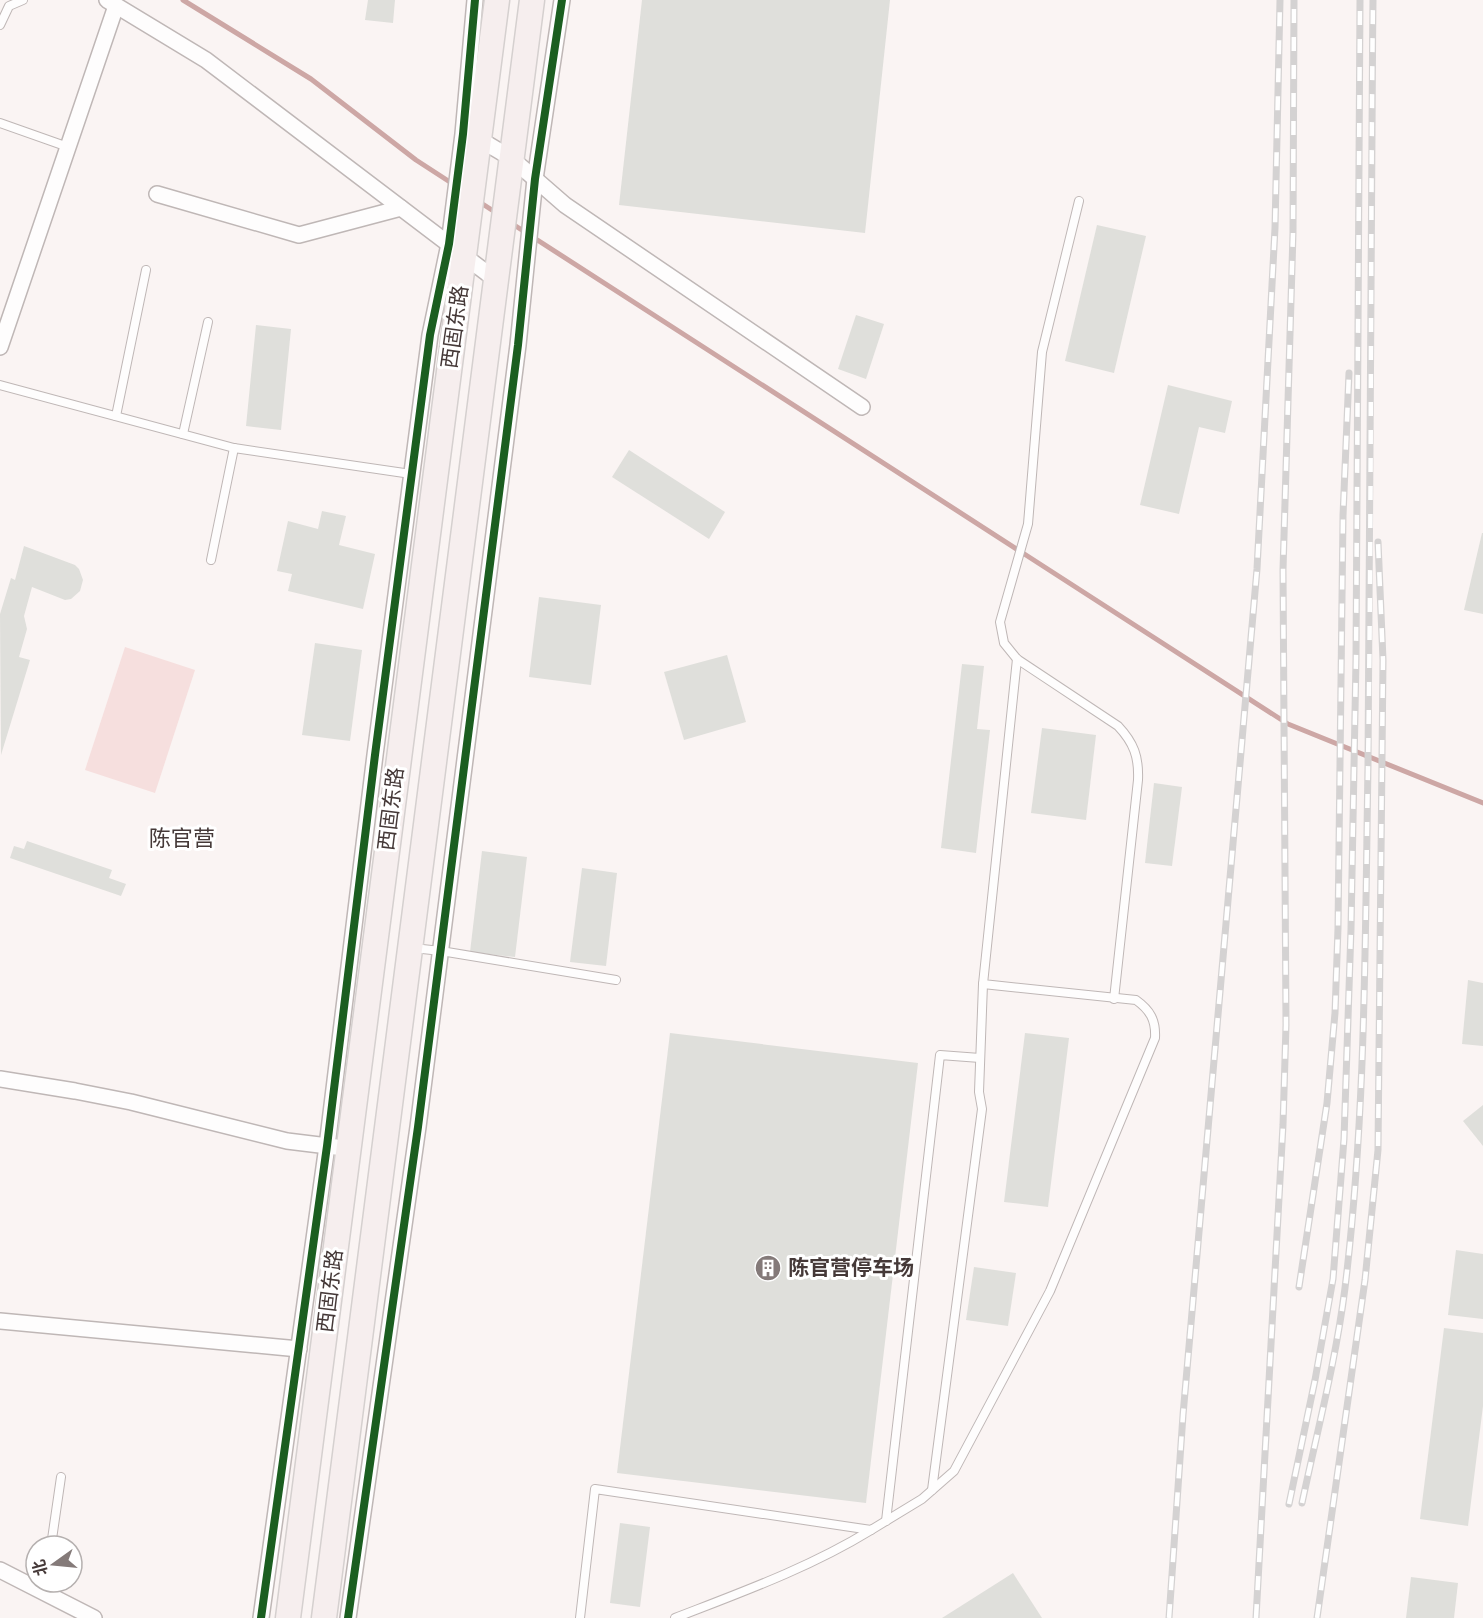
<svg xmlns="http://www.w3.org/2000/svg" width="1483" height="1618" viewBox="0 0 1483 1618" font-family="'Golos Text','Noto Sans SC',sans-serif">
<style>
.green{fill:#f6dfde}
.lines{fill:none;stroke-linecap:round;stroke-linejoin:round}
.stream{stroke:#cda7a5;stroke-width:5}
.building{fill:#dfdfdb}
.service-casing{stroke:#bfb7b6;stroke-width:10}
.minor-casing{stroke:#bfb7b6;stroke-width:18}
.primary-casing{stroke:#d5d0cf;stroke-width:27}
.service{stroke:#fefdfd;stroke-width:8}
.minor{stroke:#fefdfd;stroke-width:15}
.primary{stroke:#f6eeee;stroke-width:24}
.rail-casing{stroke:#d4d2d2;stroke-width:7}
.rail{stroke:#fff;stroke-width:4.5;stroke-dasharray:14;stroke-linecap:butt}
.cycleway-casing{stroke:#fff;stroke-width:11}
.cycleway{stroke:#1b5e20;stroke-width:8}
.labels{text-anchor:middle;stroke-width:6;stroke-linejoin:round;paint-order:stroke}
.street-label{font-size:21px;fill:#453938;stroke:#fff}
.poi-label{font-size:21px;font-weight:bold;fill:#453938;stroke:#fff;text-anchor:start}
.neighbourhood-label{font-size:22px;fill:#453938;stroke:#fff}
</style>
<rect width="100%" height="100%" fill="#faf4f3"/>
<polygon class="green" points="125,647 195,670 155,793 85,770"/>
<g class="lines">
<g class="stream">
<polyline points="183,0 311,79 416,160 453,184"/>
<polyline points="478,201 498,214"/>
<polyline points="511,223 1288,724 1483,803"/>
</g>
</g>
<g class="building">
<polygon points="368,0 395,0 393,23 365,20"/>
<polygon points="642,0 890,0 865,233 619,205"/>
<polygon points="1097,225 1146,236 1114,373 1065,361"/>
<polygon points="856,315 884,324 866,379 838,369"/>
<polygon points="256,325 291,329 281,430 246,426"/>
<polygon points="1168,385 1232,401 1225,433 1199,427 1179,514 1140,505"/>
<polygon points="629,450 725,512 709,539 612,477"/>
<polygon points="322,511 346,516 339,545 375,554 363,609 288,591 292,574 277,571 288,521 318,529"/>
<polygon points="1482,533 1483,533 1483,614 1464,610"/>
<polygon points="24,546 75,565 79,569 83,580 80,591 71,599 65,600 32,587 24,616 27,629 19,657 30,660 1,755 0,614 11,578 15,580"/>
<polygon points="539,597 601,605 591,685 529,677"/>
<polygon points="315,643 362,650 350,741 302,735"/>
<polygon points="727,655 746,722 684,740 664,672"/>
<polygon points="962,664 984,666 977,729 990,730 976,853 941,848"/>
<polygon points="1042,728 1096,735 1086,820 1031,813"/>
<polygon points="1154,783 1182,787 1172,866 1145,863"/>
<polygon points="27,841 112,870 109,878 126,884 121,896 10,858 14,846 24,849"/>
<polygon points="482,851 527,857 515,957 470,952"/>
<polygon points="582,868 617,873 606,966 570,962"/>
<polygon points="1468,980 1483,983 1483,1046 1462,1044"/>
<polygon points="670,1033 918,1063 866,1503 617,1473"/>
<polygon points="1025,1033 1069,1038 1048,1207 1004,1202"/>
<polygon points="1483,1105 1483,1146 1463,1121"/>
<polygon points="1456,1250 1483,1254 1483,1319 1448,1315"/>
<polygon points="974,1267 1016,1273 1008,1326 966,1320"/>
<polygon points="1444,1328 1483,1333 1483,1406 1468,1526 1420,1519"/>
<polygon points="620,1523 650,1527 640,1607 610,1603"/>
<polygon points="1013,1573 1042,1618 942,1618"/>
<polygon points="1411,1577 1458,1583 1454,1618 1406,1618"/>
</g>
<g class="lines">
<defs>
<g id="service">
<polyline points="0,25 9,6 23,0"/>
<polyline points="0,123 68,147"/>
<path d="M1079,201L1042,352L1028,524L1000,622L1004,643L1017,659L1118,726C1134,743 1139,757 1138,780L1114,999"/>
<polyline points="0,385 234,448 411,474"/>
<polyline points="116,416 146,270"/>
<polyline points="183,434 208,322"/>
<polyline points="211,560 234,448"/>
<polyline points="413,948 441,951 616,980"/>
<polyline points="932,1490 982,1109 979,1092 983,984"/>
<polyline points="886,1521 940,1055 980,1058"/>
<polyline points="51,1546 61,1477"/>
<path d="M580,1618L595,1489L871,1530L922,1499L954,1471L1050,1291L1155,1038C1156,1020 1150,1010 1136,1000L983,984L1017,659"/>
<path d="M675,1618C742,1592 809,1568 871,1530"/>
</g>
<g id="minor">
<polyline points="107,0 206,60 496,280"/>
<polyline points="479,139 511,158 565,205 862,407"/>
<polyline points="157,194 299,235 401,208"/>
<polyline points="0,347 116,6"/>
<polyline points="0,1079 75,1091 131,1102 287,1141 336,1147"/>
<polyline points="0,1321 299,1349"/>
<polyline points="0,1570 94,1618"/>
<polyline points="261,1618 327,1146 375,755 430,335 449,244 463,134 475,0"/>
<polyline points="348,1618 418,1127 518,345 535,179 562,0"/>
</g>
<g id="primary">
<polyline points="288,1618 497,0"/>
<polyline points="324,1618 532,0"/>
</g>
</defs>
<use href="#service" class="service-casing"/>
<use href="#minor" class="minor-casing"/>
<use href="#primary" class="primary-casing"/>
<use href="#service" class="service"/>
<use href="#minor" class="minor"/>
<use href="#primary" class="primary"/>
<defs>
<g id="rail">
<polyline points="1299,1287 1327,1103 1335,1013 1338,928 1343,516 1349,373"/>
<path d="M1302,1503C1317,1432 1336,1360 1345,1288C1366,1115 1365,940 1368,766C1372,510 1370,255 1373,0"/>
<polyline points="1289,1504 1315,1380 1333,1279 1344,1139 1351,929 1356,659 1360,0"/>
<polyline points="1169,1618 1183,1415 1257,569 1275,228 1280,0"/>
<polyline points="1256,1618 1283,1125 1286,1025 1283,570 1293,233 1294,0"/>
<polyline points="1317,1618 1365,1280 1378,1150 1383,660 1378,542"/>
</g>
</defs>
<use href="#rail" class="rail-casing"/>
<use href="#rail" class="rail"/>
<defs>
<g id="cycleway">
<polyline points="261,1618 327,1146 375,755 430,335 449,244 463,134 475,0"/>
<polyline points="348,1618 418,1127 518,345 535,179 562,0"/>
</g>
</defs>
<use href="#cycleway" class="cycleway-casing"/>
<use href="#cycleway" class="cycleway"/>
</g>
<defs>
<symbol id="building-disc" viewBox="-11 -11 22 22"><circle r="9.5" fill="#847a79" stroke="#fff"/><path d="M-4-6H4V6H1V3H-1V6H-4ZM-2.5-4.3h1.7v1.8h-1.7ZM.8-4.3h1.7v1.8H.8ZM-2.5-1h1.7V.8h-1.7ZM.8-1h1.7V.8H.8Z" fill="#fff"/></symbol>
</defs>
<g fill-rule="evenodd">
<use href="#building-disc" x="753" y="1253" width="30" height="30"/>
</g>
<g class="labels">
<g class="street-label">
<text transform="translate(455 327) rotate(-82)" y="7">西固东路</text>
<text transform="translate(391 809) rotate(-83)" y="7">西固东路</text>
<text transform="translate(330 1291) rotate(-83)" y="7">西固东路</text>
</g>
<g class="poi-label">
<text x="788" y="1275">陈官营停车场</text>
</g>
<g class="neighbourhood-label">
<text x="182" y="846">陈官营</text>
</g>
</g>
<g transform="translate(54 1564) rotate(255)"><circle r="28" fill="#ffffff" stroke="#b5b0af" stroke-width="1.5"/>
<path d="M0-4.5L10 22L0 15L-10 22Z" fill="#847a79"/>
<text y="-9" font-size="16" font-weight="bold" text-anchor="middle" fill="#453938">北</text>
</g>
</svg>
